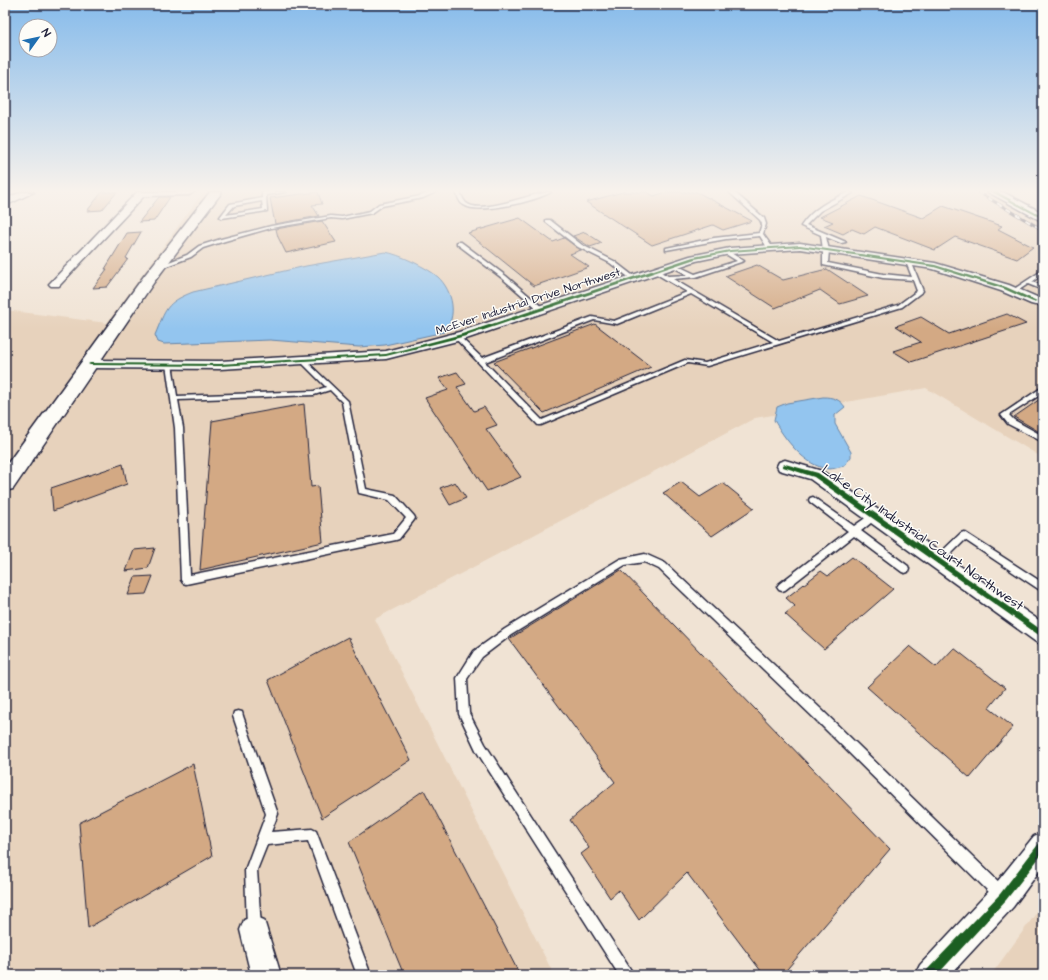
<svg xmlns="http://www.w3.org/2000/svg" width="1048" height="980" viewBox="0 0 1048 980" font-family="'Architects Daughter',sans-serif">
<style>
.built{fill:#e7d2bc}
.water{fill:#93c5ef;stroke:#6684a7}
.building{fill:#d3a984;stroke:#22223b}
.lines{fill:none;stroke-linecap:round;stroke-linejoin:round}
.lane-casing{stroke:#22223b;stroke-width:3}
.street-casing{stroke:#22223b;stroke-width:3}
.secondary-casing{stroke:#22223b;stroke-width:3}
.lane{fill:#fdfcf7;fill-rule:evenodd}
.street{fill:#fdfcf7;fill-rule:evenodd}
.secondary{fill:#fdfcf7;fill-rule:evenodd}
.rail-casing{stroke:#22223b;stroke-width:3}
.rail{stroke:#fdfcf7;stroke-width:2;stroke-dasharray:5.5;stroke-linecap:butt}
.cycleway-casing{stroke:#fdfcf7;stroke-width:2}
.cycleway{fill:#1b5e20;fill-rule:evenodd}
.labels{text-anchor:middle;stroke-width:3;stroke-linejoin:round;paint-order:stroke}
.far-street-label{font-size:12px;fill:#22223b;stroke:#fdfcf7}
.street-label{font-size:14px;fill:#22223b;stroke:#fdfcf7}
</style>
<rect width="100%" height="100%" fill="#f0e3d4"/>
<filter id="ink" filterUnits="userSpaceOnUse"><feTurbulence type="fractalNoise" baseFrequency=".025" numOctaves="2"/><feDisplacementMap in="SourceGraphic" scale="8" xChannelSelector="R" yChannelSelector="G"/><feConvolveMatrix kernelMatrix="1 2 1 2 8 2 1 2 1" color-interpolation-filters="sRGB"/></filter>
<g filter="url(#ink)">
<g class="built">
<polygon points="203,192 995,192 1043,216 1043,458 926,388 755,418 375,619 554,975 5,975 5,310 107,323"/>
<polygon points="1043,904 1043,975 991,975 1007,953"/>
</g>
<g class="water">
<path d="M385,252C399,254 428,268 438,277C453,291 458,317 444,332L385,345L359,347L270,340L164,344L158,342L155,335C166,309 165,303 193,292L306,266Z"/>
<path d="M823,397C832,397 840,399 845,407L835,415V424L851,452V457L844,466C839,467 833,469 829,469C805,467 784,438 774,420L777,407L787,403Z"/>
</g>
<g class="building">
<polygon points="102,192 117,192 102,210 87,211"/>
<polygon points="318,192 322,204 312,205 319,216 275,224 270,198"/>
<polygon points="623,192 647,192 654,196 666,192 697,192 752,221 723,230 713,225 652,245 586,202"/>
<polygon points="861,196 923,218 943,206 1002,226 998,229 1033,247 1017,259 955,237 935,250 875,227 864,234 852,229 843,234 824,226 833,222 820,217"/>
<polygon points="159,197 170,197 154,221 139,222"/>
<polygon points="520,218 553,242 564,238 581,250 570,254 589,267 534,286 468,233"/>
<polygon points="322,221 336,242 286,253 278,237 276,229"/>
<polygon points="141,232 126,258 128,259 107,287 93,288 107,269 105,269 127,233"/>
<polygon points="585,232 602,243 590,247 573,236"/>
<polygon points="757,265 783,280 827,269 868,296 840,304 820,290 775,308 725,276"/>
<polygon points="1007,314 1026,324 911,362 893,351 921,342 896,326 921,317 949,334"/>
<polygon points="595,324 651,367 544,413 494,362"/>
<polygon points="457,372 466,384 457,387 474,411 484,407 497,425 486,429 521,477 487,491 425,398 448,390 439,378"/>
<polygon points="1043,397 1043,434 1014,417"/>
<polygon points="304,404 311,487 318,486 323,542 200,570 212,421"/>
<polygon points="123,464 127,484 53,511 51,488"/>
<polygon points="455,482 466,498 450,505 440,488"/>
<polygon points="681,482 700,497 723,483 754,508 712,536 663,493"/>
<polygon points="155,548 148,568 126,571 134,550"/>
<polygon points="852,557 893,589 824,649 785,614 795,606 786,598 821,571 828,576"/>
<polygon points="621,570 890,849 782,975 764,975 687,873 639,920 619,890 610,898 581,854 589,848 570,820 615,782 509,639"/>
<polygon points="153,576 146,594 128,595 135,577"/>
<polygon points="348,637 411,760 322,818 268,680"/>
<polygon points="910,646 936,667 954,648 1005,688 989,708 1013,727 970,778 867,687"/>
<polygon points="193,764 212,856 88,928 79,823"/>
<polygon points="424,790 520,975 404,975 349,842"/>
</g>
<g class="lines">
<defs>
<g id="lane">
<path d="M262,192H286L266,195L267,211L222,218L220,217L230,204L262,198ZM262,201L263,209L226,215L234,206Z"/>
<polygon points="430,192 436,192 423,198 382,206 372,213 342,219 331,218 271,228 225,241 203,248 191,257 161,268 156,267 187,255 199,246 221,239 271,226 331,216 342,217 370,211 379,204 420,196"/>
<path d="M456,192H460C462,196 463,200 466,203C482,216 532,192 551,192C537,201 478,215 464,205C459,203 458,196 456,192Z"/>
<polygon points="729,192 734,192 764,218 766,224 763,234 773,248 772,249 768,249 760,236 726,239 666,250 666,248 714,238 759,233 762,224 760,220"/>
<path d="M849,192L853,193L820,211L806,225L846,242L841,243L826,237L829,250L828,263L883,274L912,277L906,262L911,261L923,291L902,307L707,366L688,363L541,425H538L454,337L457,335L459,336L482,358L592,317L614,321L687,292L653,272V270H657L668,276L688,275L669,265L674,264L695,274L737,261L724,253V251L726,250L744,261L696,277L673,279L779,341L898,305L917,291L913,280L883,278L823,265V250L821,235L801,226C813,208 830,200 849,192ZM691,294L773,342L705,363L685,360L542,420L485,362L594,320L617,324Z"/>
<polygon points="546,220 550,220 582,245 614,261 636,278 631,279 610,263 578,247 546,222"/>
<polygon points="457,242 461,242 506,276 543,308 543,310 539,310 502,278 457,244"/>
<polygon points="1043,270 1043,274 1032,282 1043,286 1043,290 1028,284 1016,292 1011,291"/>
<polygon points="1035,299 1043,303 1043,307 1033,302 1032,301"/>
<path d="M302,358L304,359L348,401L366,489L395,495L414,516L415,518L414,520L399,539L396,540L186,584L183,583L181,580L175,428L166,364L169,362L172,364L177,396L314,391L326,387L299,360ZM330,390L342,402L359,493L389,500L406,518L393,534L190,575L183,428L178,400L314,395Z"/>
<polygon points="1041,388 1043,388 1043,393 1009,415 1014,420 1043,436 1043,442 1008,424 1001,415"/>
<polygon points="813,497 854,526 871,514 877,514 878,516 877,518 861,531 908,566 909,569 908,572 905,573 902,572 854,536 785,590 782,591 779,590 777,587 779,584 848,531 810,502 809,500 810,498"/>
<polygon points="964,532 1043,583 1043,592 965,540 941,564 938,565 935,564 934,561 935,558 961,533"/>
<polygon points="645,554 665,563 821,709 1005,888 1006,893 1005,898 1000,899 995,898 813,717 659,569 644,562 625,565 511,635 482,657 467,679 469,713 485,744 634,975 619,975 477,752 459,714 457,678 474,651 505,629 620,559"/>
<polygon points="238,711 242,712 243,716 278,814 271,832 312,829 316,831 371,975 357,975 308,841 267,845 257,870 261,927 259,932 254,934 249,932 247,927 245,870 266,814 233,716 234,712"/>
</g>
<g id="street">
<polygon points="21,192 34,192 5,206 5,199"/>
<polygon points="137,192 194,192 189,195 144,196 59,286 51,286 49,284 51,282"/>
<polygon points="800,243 935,263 1009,285 1039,298 1041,301 1035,305 1031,304 1001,291 933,269 800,249 730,254 696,261 469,338 386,359 220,369 90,368 85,367 83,364 85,361 90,360 220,361 386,351 459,332 690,256 730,248"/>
<polygon points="785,460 822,471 1043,623 1043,645 1036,642 810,479 779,470 777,466 779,462"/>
<polygon points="1043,832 1043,866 1013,907 950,975 915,975 920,965 993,887 1034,836"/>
<polygon points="254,916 264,920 281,975 251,975 240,930 244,920"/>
</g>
<g id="secondary">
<polygon points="210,192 222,192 154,282 13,489 5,491 5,467 144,276"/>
<polygon points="988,192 1003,192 1043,213 1043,222"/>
</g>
</defs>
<use href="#lane" class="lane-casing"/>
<use href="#street" class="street-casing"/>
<use href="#secondary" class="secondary-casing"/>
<use href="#lane" class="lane"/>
<use href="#street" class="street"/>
<use href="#secondary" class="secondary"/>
<defs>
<polyline id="rail" points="978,192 1043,230"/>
</defs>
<use href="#rail" class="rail-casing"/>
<use href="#rail" class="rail"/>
<defs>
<g id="cycleway">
<polygon points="992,192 997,192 1043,217 1043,219"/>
<polygon points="800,245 935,265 1006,287 1037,301 1033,302 1004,289 934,267 800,247 730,252 695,259 466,336 386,356 220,366 90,365 88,364 90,363 220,364 386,354 462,334 693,257 730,250"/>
<polygon points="785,464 818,473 1043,631 1043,638 814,477 783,467 782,466 783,465"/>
<polygon points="1043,840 1043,853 1006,900 937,975 925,975 926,971 1000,894 1040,842"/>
</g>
</defs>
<use href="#cycleway" class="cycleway-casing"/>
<use href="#cycleway" class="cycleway"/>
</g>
</g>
<linearGradient id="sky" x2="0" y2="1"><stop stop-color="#86bbeb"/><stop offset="0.58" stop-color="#f8f2ec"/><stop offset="1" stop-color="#f8f2ec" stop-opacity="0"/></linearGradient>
<rect width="1048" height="329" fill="url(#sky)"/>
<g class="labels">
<g class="far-street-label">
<text transform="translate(528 301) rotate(-18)" y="4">McEver Industrial Drive Northwest</text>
</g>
<g class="street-label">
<text transform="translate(923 537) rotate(35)" y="5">Lake City Industrial Court Northwest</text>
</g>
</g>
<rect width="1048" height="980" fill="none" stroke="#fdfcf7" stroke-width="20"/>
<rect x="10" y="10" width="1028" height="960" fill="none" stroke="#22223b" stroke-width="1.5" filter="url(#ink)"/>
<g transform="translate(38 38) rotate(57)"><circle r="19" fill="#fdfcf7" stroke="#a5a5ac"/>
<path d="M0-3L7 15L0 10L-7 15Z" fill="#1f6fb2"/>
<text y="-6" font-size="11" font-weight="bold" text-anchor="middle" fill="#22223b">N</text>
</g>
</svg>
